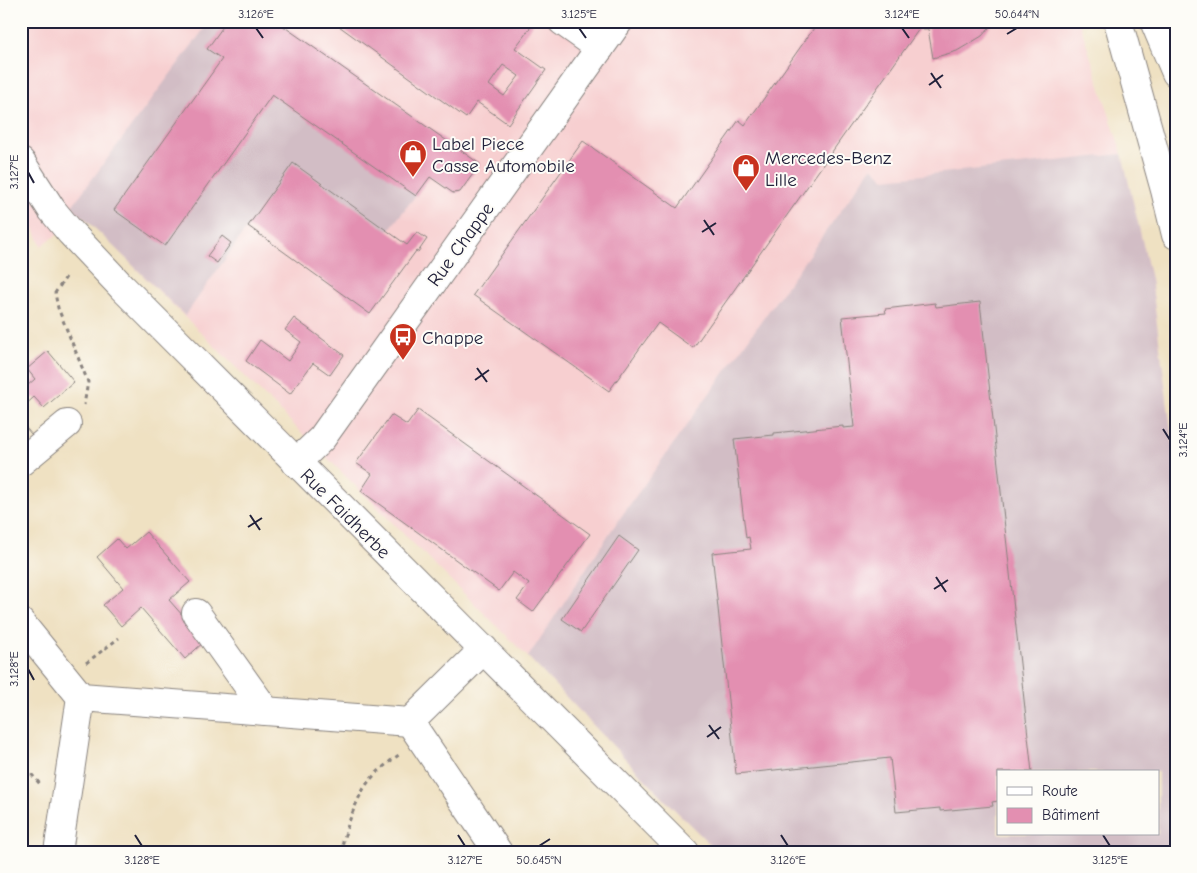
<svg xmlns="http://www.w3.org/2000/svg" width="1197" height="873" viewBox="0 0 1197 873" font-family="'Comic Neue',sans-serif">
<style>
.built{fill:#f7cfd0;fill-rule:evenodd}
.industrial{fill:#d2bdc5;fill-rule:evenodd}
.building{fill:#e38fb1;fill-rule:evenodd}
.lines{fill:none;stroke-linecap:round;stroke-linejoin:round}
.minor-casing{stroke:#88827e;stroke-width:30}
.major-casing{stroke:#88827e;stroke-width:30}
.path{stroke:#88827e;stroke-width:3;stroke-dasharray:4 4;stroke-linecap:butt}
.minor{stroke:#fff;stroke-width:28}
.major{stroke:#fff;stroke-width:28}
.ticks{fill:none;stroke:#22223b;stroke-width:2}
.labels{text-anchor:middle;stroke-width:4;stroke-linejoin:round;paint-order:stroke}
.poi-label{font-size:19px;fill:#22223b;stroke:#fdfcf7;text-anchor:start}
.street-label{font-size:19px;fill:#22223b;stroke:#fdfcf7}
.neatline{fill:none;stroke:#22223b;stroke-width:2}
.ticks-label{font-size:12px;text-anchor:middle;fill:#22223b}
</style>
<rect width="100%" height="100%" fill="#fdfcf7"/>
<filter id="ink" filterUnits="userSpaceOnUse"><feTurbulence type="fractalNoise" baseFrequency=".02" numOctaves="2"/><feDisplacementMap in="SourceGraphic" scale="10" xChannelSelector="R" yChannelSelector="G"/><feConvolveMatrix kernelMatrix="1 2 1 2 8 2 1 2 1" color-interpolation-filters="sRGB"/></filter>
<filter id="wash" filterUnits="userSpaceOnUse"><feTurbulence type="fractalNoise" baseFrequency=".0096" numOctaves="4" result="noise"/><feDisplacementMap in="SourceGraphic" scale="20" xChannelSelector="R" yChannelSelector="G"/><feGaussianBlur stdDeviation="1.12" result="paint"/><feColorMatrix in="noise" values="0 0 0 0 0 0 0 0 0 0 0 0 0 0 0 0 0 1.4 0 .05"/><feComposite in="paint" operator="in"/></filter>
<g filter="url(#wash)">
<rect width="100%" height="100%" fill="#efe1c2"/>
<path class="built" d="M21,21H1079L1122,154L1151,279L1176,468V852H718L667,802L528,657L83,216L41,246L27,211L21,189ZM998,772H1158V834H998Z"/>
<g class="industrial">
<polygon points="210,21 276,21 480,164 460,192 453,193 430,177 388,231 293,163 185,316 72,206"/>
<path d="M1122,154L1151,279L1176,468V852H718L667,802L528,657L613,528L872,167L885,179ZM998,772H1158V834H998Z"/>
</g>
<g id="blocks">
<g class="building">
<polygon points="227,21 276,21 480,164 460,192 453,193 430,177 416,196 272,95 165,246 114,210 222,59 207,49"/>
<path d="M332,21H529L533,24L515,48L546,70L508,124L477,102L466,118ZM503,65L519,76L504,96L489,85Z"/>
<polygon points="819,21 995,21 982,36 957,51 933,58 928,29 919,29 693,348 658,323 609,391 473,295 583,141 677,208 739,120 745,125"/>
<polygon points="293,163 407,245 417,232 427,239 418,252 416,251 370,314 248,226"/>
<polygon points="21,201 27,211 21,217"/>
<polygon points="222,236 231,243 217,263 207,256"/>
<polygon points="980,302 1032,772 998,772 998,801 992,802 993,806 940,811 940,808 896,812 890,758 736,774 712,553 751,549 749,537 746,538 734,439 774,435 774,433 843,426 843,428 854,427 842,317 886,313 885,309 935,303 936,307"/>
<polygon points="294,318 344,355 330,375 313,363 290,394 246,361 260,340 288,361 301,342 285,330"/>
<polygon points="48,351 74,382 44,408 34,397 21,409 21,391 35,379 27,369"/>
<polygon points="418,410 590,534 533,612 517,600 529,584 513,572 499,591 361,491 372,474 356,463 391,415 407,425"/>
<polygon points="21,422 32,435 21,444"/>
<polygon points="146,532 190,582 169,600 205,641 185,659 141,608 121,626 103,605 123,588 97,557 117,539 126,549"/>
<polygon points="619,536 638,550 581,632 562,619"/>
</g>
</g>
</g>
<g filter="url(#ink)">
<use href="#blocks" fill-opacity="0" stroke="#88827e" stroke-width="1"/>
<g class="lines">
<defs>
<g id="minor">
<polyline points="562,21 600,48"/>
<polyline points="21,162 52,210 71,233 122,287 685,852"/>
<polyline points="21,462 67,424"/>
<polyline points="296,463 322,438 619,21"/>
<polyline points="196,613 266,711"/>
<polyline points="21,623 81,697 410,722 498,852"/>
<polyline points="410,722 484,649"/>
<polyline points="58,852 81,697"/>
</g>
<g id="major">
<polyline points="1118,21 1165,190 1176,235"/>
<polyline points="1154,21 1176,73"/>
</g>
</defs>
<use href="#minor" class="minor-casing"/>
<use href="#major" class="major-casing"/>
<g class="path">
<polyline points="66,277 55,293 58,308 88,382 84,405"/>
<polyline points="86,663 119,638"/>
<polyline points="21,762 40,784"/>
<path d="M341,852C344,833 354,806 363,790C370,777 388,762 399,755"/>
</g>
<use href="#minor" class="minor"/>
<use href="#major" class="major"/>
</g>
</g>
<path class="ticks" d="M256,28L263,38M579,28L586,38M902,28L909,38M1007,34L1017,28M931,73L941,88M929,85L943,75M28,172L34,183M704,220L714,235M702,232L716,223M477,368L487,382M475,380L489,370M1163,429L1170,440M250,515L260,530M248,527L262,518M936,577L946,592M934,589L948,580M28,669L34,680M709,725L719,739M707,737L721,727M135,835L142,846M458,835L465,846M781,835L788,846M1103,835L1110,846M539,846L550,839"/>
<defs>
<symbol id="shop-pin" viewBox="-11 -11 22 30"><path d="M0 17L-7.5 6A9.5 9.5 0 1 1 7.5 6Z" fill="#c8321e" stroke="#fdfcf7"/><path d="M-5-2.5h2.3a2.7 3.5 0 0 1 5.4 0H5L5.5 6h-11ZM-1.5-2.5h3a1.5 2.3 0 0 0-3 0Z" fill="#fff"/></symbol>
<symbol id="bus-pin" viewBox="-11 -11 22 30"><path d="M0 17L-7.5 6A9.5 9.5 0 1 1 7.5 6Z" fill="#c8321e" stroke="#fdfcf7"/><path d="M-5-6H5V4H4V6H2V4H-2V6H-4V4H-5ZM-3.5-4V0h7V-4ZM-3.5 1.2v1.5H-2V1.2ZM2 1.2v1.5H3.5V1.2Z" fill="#fff"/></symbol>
</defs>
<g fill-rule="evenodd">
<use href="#shop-pin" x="397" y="138" width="32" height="43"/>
<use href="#shop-pin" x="730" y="152" width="32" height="43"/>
<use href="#bus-pin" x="387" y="321" width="32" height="43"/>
</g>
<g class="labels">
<g class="poi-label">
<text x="432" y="150">Label Piece<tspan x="432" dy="22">Casse Automobile</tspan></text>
<text x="765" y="164">Mercedes-Benz<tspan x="765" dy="22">Lille</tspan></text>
<text x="422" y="344">Chappe</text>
</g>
<g class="street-label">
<text transform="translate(460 244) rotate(-54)" y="7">Rue Chappe</text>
<text transform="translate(346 513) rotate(45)" y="7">Rue Faidherbe</text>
</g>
</g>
<rect width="1197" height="873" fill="none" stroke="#fdfcf7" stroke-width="55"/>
<rect x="997" y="770" width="162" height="65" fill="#fdfcf7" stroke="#a5a5ac"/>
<rect x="1007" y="787" width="25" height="8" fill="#ffffff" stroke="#a5a5ac"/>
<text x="1042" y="796" font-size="15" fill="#22223b">Route</text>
<rect x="1007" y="808" width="25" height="15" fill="#e38fb1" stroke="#a5a5ac"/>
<text x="1042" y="820" font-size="15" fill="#22223b">Bâtiment</text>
<rect x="28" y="28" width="1142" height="818" class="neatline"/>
<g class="ticks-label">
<text x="256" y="18">3.126°E</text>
<text x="579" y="18">3.125°E</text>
<text x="902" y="18">3.124°E</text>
<text x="1017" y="18">50.644°N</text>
<text transform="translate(14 172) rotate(-90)" y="4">3.127°E</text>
<text transform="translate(1183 440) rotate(-90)" y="4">3.124°E</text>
<text transform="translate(14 669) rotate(-90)" y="4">3.128°E</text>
<text x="142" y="864">3.128°E</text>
<text x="465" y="864">3.127°E</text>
<text x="539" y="864">50.645°N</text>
<text x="788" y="864">3.126°E</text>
<text x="1110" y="864">3.125°E</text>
</g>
</svg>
